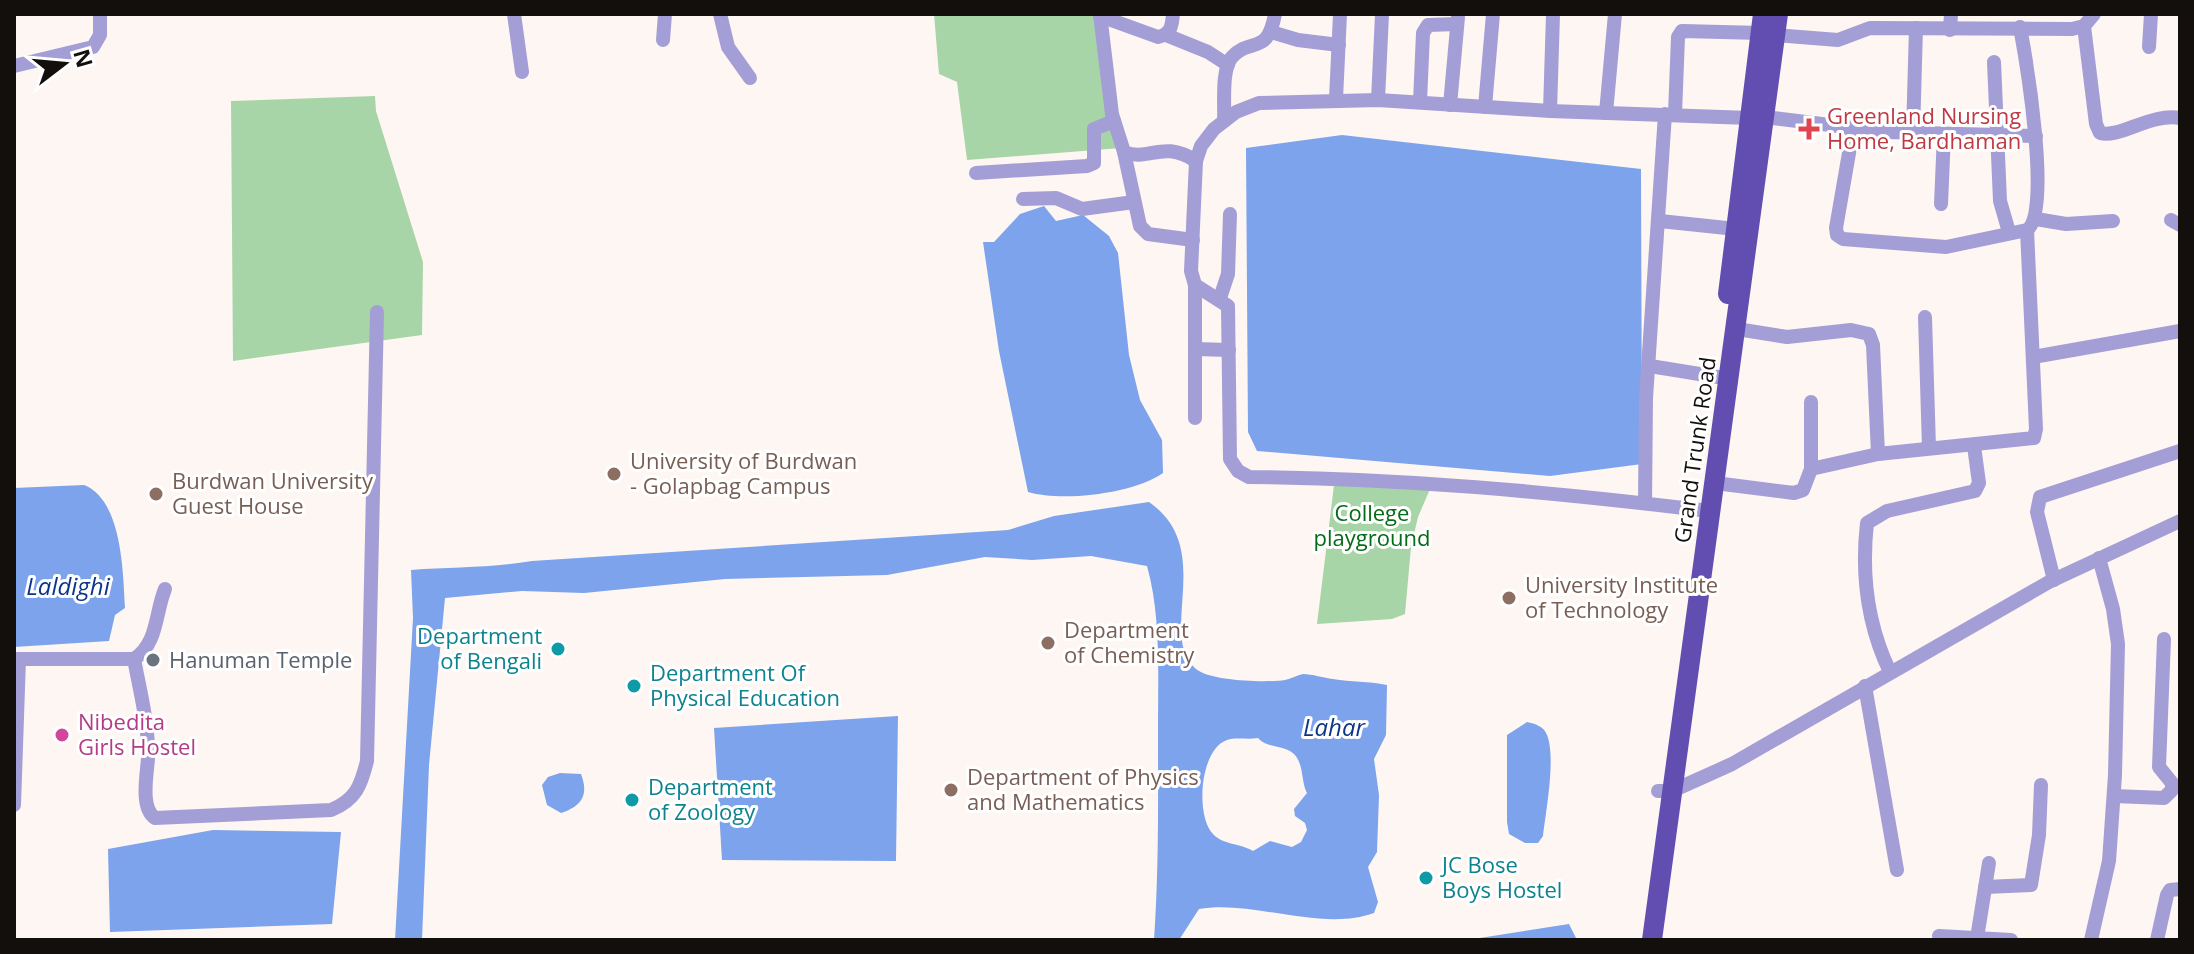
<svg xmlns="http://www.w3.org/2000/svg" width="2194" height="954" viewBox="0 0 2194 954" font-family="'Open Sans',sans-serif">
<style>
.green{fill:#a8d5a7}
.water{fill:#7ca3ec;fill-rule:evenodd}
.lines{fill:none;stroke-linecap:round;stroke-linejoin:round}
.street{stroke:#a39ed5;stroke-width:14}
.primary{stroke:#624eb0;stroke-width:20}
.health-dot{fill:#e0444e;stroke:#fff;stroke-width:3}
.education-dot{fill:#8d6e63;stroke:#fff;stroke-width:3}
.culture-dot{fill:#0f9aa8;stroke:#fff;stroke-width:3}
.worship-dot{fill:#6b7280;stroke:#fff;stroke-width:3}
.hotel-dot{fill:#d1479c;stroke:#fff;stroke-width:3}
.labels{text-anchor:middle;stroke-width:6;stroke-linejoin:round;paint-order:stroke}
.health-label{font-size:22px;fill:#be3a42;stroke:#fff;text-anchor:start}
.street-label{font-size:22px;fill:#130f0c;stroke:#fff}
.education-label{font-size:22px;fill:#785e54;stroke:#fff;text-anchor:start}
.park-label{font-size:22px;fill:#046b16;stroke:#fff}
.culture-label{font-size:22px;fill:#0d838f;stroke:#fff;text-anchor:start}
.worship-label{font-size:22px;fill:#5b616d;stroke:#fff;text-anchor:start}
.hotel-label{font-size:22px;fill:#b23c85;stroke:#fff;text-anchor:start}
.water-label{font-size:24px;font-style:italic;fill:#0c3588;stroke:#fff}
</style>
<rect width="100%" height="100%" fill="#fef6f2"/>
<g class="green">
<polygon points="934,14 1103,14 1121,148 967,160 957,82 939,74"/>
<polygon points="375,96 376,111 423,262 422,335 233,361 231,101"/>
<polygon points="1335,477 1430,489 1418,517 1411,547 1405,614 1392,619 1317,624"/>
</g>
<g class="water">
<polygon points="1342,135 1641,169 1642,464 1550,476 1257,451 1248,432 1246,148"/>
<path d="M1044,206L1056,221L1083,215L1109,236L1118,253L1129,355L1140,400L1162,440L1163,473C1133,494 1062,502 1028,492L999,351L983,242H994L1020,214Z"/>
<path d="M84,485C122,500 123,571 125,608L115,615L109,641L14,647V488Z"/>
<path d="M1149,502C1217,549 1156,635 1196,669C1210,681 1267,683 1285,680C1291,679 1297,675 1303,674C1312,674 1324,678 1333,679C1351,682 1368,681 1387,685L1386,735L1374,759L1379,795L1377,852L1368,867L1378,902L1374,913C1322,932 1254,900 1199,909L1179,940H1154C1159,868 1158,797 1158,725C1158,673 1161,616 1147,566L1091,556L1032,560L985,557L887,575L725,579L584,593L522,591L445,598L429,765L422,940H395L413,618L411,570C452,567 491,568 532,561L1008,530L1054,516ZM1258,738C1268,749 1283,744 1294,754C1304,764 1301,782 1307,793L1294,809L1295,816L1305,823L1307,830L1301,842L1292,847L1270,841L1253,851C1240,843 1223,845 1213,834C1195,815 1200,749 1227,740C1235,737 1248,740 1258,738Z"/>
<polygon points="898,716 896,861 722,860 714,728"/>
<path d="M1527,722C1535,724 1544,726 1547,735C1556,757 1546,811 1543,836L1538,843H1525L1509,834L1507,822V735Z"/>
<path d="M560,773L581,774C589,795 582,806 561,813L547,805L542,785L548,777Z"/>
<polygon points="213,830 341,832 332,924 110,932 108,849"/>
<polygon points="1569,924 1577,940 1467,940"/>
</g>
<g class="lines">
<g class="street">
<polyline points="514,14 522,72"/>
<polyline points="720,14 728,47 750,78"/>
<path d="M1100,14L1112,114L1124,152C1150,162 1162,139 1196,161"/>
<path d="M1100,16L1158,37C1171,34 1172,26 1173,14"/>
<path d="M2084,26L2096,124L2100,133C2121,138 2150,113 2180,118"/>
<polyline points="1950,30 1951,14"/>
<polyline points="1271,32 1298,40 1339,45"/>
<polyline points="1166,35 1208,52 1228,65"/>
<polyline points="1775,35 1838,40 1870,28 2072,29 2084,26 2094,14"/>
<polyline points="663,40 665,14"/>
<polyline points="2149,47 2151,14"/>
<polyline points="1994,62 2000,201 2009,232"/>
<polyline points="14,66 93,47 100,35 100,14"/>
<polyline points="1336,99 1340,14"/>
<polyline points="1378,100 1382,14"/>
<polyline points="1420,102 1423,33 1428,25 1457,24"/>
<polyline points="1450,105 1458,17"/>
<polyline points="1485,107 1493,14"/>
<polyline points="1550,111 1553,14"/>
<polyline points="1606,113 1615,14"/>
<polyline points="1675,114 1678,37 1682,31 1761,33"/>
<polyline points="1765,117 1887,132 2036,136"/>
<path d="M1224,121C1225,105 1221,69 1232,57C1252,36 1267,57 1275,14"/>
<path d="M1853,130L1836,228L1837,235L1843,239L1946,247L2027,230C2052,213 2026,59 2020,27"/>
<polyline points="1913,133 1916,28"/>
<polyline points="1124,152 1140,226 1148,234 1193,240"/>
<polyline points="976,173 1087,166 1094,163 1094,129 1114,121"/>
<polyline points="1023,199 1056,198 1082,209 1134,202"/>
<polyline points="1941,204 1944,134"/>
<polyline points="2036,219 2066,224 2113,221"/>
<polyline points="2171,220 2180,225"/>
<polyline points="1660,221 1736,229"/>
<polyline points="1195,285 1195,418"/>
<polyline points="1220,298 1228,274 1230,214"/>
<polyline points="1925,317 1929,448"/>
<polyline points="1737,329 1787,337 1851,330 1869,334 1873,345 1878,454"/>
<polyline points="1195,349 1229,350"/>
<polyline points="2033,357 2180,331"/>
<polyline points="1650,366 1718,377"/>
<polyline points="1811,402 1811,469"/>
<polyline points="1715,483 1794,493 1803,490 1811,469 1878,454 2034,438 2036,429 2027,230"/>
<polyline points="1645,503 1646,398 1665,114"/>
<path d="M1701,510C1551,492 1401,478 1249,477L1238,471L1230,459L1228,306L1195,285L1191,271L1196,161L1201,146L1214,129L1236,112L1259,103L1378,100L1550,111L1750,118"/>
<polyline points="2054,580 2037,512 2040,497 2180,451"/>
<path d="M14,659H134C158,644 155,613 165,589"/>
<path d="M134,659C140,691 149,725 148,758C147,775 140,808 155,818L331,810C356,800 361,785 367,761L377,312"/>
<path d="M1890,672C1867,624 1861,576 1867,523L1887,511L1975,491L1979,483L1974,446"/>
<polyline points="1865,686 1897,870"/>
<polyline points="1658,791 1672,791 1732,764 2049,582 2180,521"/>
<polyline points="2114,796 2164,798 2172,790 2172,783 2159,767 2164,639"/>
<polyline points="14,805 19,659"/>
<polyline points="1985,887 2031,885 2039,835 2041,785"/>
<polyline points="1939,936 2011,940"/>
<polyline points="1977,938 1989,863"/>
<polyline points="2091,940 2109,861 2115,775 2118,644 2113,609 2099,558"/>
<polyline points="2157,940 2167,895 2170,890 2180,889"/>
</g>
<g class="primary">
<polyline points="1728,294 1763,14"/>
<polyline points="1652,940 1778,14"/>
</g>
</g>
<path class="health-dot" d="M1805 117h8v8h8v8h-8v8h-8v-8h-8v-8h8z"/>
<g class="education-dot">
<circle cx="614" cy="474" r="8"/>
<circle cx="156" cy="494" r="8"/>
<circle cx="1509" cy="598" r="8"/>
<circle cx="1048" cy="643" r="8"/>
<circle cx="951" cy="790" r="8"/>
</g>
<g class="culture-dot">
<circle cx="558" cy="649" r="8"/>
<circle cx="634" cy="686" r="8"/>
<circle cx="632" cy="800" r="8"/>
<circle cx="1426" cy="878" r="8"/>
</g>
<circle class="worship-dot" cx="153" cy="660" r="8"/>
<circle class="hotel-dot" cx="62" cy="735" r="8"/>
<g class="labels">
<g class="health-label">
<text x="1827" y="124">Greenland Nursing<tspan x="1827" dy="25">Home, Bardhaman</tspan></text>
</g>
<g class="street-label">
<text transform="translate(1695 450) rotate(-82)" y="8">Grand Trunk Road</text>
</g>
<g class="education-label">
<text x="630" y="469">University of Burdwan<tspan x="630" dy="25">- Golapbag Campus</tspan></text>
<text x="172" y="489">Burdwan University<tspan x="172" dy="25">Guest House</tspan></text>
<text x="1525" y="593">University Institute<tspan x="1525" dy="25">of Technology</tspan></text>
<text x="1064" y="638">Department<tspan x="1064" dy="25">of Chemistry</tspan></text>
<text x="967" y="785">Department of Physics<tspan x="967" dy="25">and Mathematics</tspan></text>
</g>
<g class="park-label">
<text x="1372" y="521">College<tspan x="1372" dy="25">playground</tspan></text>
</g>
<g class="culture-label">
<text x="542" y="644" text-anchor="end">Department<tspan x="542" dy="25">of Bengali</tspan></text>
<text x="650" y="681">Department Of<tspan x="650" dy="25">Physical Education</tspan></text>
<text x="648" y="795">Department<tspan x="648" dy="25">of Zoology</tspan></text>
<text x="1442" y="873">JC Bose<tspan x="1442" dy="25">Boys Hostel</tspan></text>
</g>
<g class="worship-label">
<text x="169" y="668">Hanuman Temple</text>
</g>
<g class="hotel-label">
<text x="78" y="730">Nibedita<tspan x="78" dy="25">Girls Hostel</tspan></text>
</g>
<g class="water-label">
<text x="68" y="595">Laldighi</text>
<text x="1334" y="736">Lahar</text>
</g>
</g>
<rect width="2194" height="954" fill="none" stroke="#130f0c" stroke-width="32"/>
<g transform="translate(64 64) rotate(74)" stroke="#ffffff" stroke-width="6" paint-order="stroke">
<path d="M0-6L14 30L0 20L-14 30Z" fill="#130f0c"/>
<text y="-12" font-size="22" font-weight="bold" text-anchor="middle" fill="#130f0c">N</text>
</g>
</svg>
